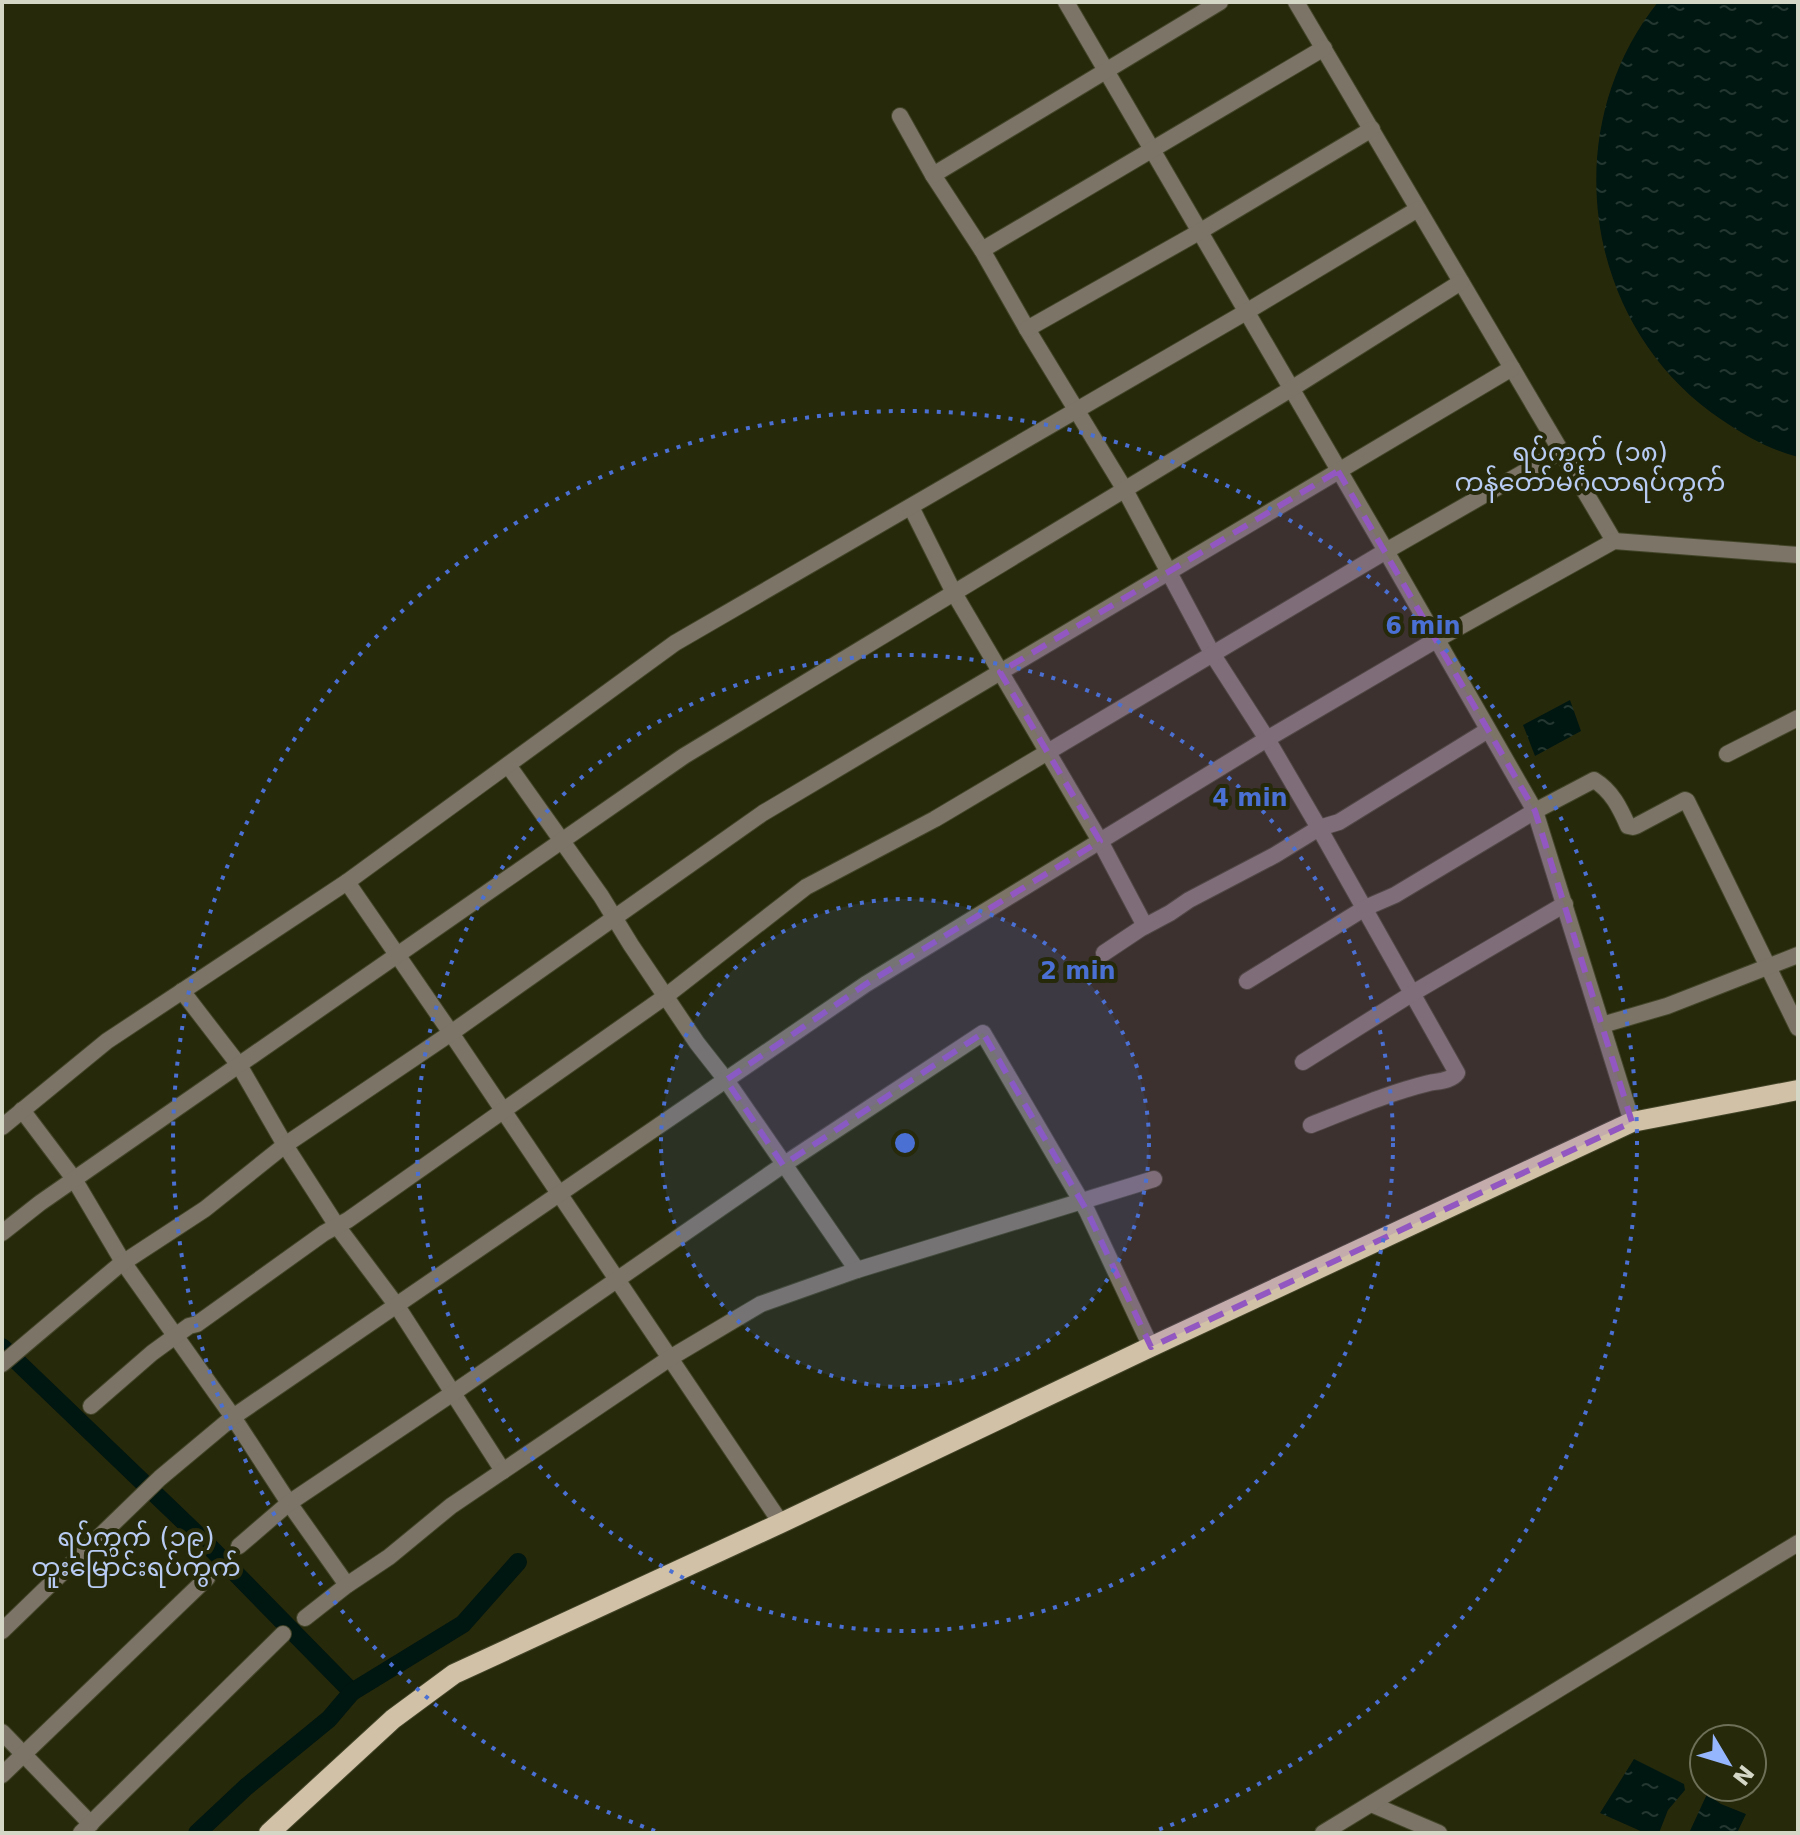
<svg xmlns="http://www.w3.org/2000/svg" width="1800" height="1835" viewBox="0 0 1800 1835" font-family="'DejaVu Sans','Noto Sans Myanmar',sans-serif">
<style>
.water{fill:url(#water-ripples)}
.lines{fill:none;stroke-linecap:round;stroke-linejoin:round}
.river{stroke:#001610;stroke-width:18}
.minor-casing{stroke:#434529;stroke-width:18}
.major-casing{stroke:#434529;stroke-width:22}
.minor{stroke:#7b7467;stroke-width:16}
.major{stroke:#d1c1a7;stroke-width:20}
.marked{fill:#9257c1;fill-opacity:0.2;stroke:#9257c1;stroke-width:6;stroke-dasharray:16 10;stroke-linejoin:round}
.ring{fill:none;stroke:#4b70d4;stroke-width:4;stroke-dasharray:4 8}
.labels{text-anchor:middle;stroke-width:8;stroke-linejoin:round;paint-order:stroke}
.quarter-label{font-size:26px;fill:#b7cbf3;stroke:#27290b}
.centre{fill:#4b70d4;stroke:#27290b;stroke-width:4}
.ring-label{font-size:24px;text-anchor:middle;font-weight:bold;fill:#4b70d4;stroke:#27290b;stroke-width:8;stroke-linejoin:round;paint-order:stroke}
</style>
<defs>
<pattern id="water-ripples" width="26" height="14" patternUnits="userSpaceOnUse" patternTransform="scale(2)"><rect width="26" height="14" fill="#001610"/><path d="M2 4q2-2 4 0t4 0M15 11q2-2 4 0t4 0" fill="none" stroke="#243731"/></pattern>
</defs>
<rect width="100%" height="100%" fill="#27290b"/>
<g class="water">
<path d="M1658,2H1798V457C1771,450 1745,436 1722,420C1584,328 1555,131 1658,2Z"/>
<polygon points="1570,700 1581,731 1535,756 1523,725"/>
<polygon points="1634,1759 1684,1784 1685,1790 1668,1810 1659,1833 1645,1833 1600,1813"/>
<polygon points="1707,1794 1721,1804 1746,1814 1737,1833 1689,1833"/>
</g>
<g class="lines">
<g class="river">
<polyline points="2,1347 203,1540 352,1692"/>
<polyline points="197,1833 246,1787 329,1719 352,1692 463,1624 518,1562"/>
</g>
<defs>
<g id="minor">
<polyline points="1066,2 1386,551 1535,811 1632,1122"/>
<polyline points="1296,2 1614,541"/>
<path d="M900,116L933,175L982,250L1027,329L1125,490L1213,655L1267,739L1319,828L1457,1073C1451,1081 1439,1081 1429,1083C1388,1093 1349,1110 1311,1125"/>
<polyline points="933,175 1220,2"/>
<polyline points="982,250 1324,48"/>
<polyline points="1027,329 1199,232 1372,129"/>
<polyline points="911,507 954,593 1100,841 1145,926"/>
<polyline points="1727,754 1798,718"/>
<polyline points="508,765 601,896 631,945 697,1043 726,1080 857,1270"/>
<polyline points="347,882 451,1033 781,1523"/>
<polyline points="1104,953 1140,929 1170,913 1189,900 1275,855 1319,828 1339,822 1488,730"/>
<path d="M1247,981L1365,908L1395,895L1535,811L1594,780C1612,791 1620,808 1628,826L1633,827L1636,826L1685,800L1687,801L1798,1028"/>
<polyline points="182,991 239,1065 285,1145 337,1226 397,1306 503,1471"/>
<polyline points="1602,1025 1667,1006 1798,955"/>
<polyline points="1303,1062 1413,993 1565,904"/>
<polyline points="22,1110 74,1179 123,1262 233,1417 289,1503 347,1585"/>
<polyline points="2,1127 107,1041 347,882 675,643 1246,312 1418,209"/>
<polyline points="2,1233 40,1203 684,756 1291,389 1461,282"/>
<polyline points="2,1364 118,1266 205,1209 285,1145 451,1033 763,813 1512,368"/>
<polyline points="91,1406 152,1353 189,1326 197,1324 324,1233 348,1220 666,996 806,887 935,819 1386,551 1561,451"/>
<polyline points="239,1546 289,1503 453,1393 783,1165 983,1033 1087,1211 1151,1347"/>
<polyline points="305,1618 347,1585 389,1557 451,1506 670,1358 761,1304 857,1270 1154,1179"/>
<polyline points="2,1631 160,1478 233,1417 866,984 1267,739 1436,640 1614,541 1798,555"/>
<polyline points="2,1732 91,1824"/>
<polyline points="2,1775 207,1578"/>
<polyline points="1371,1804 1439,1833"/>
<polyline points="81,1833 283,1634"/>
<polyline points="1323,1833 1798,1543"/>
</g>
<polyline id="major" points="269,1833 393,1719 454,1674 781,1523 1144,1350 1632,1122 1798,1090"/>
</defs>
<use href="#minor" class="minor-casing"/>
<use href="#major" class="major-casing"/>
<use href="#minor" class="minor"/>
<use href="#major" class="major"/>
</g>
<path class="marked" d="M1338,471L1535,811L1632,1122L1151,1347L1087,1211L983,1033L783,1165L726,1080L866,984L1100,841L1000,672Z"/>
<circle cx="905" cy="1143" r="244" fill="#4b70d4" fill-opacity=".12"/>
<g class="ring">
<circle cx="905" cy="1143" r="244"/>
<circle cx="905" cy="1143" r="488"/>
<path d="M655 1831A732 732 0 1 1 1155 1831"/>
</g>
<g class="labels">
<g class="quarter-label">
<text x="1590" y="461">ရပ်ကွက် (၁၈)<tspan x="1590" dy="30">ကန်တော်မင်္ဂလာရပ်ကွက်</tspan></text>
<text x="136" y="1546">ရပ်ကွက် (၁၉)<tspan x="136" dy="30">တူးမြောင်းရပ်ကွက်</tspan></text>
</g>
</g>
<circle cx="905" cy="1143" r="12" class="centre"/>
<g class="ring-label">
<text x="1423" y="634">6 min</text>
<text x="1250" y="806">4 min</text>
<text x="1078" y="979">2 min</text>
</g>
<rect width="1800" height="1835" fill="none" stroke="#d5d7c6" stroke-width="8"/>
<g transform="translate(1728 1763) rotate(128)"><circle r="38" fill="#27290b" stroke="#6d6f56" stroke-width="2"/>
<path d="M0-6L14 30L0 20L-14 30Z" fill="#95b6fd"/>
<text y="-12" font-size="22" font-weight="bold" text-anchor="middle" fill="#d5d7c6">N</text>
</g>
</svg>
